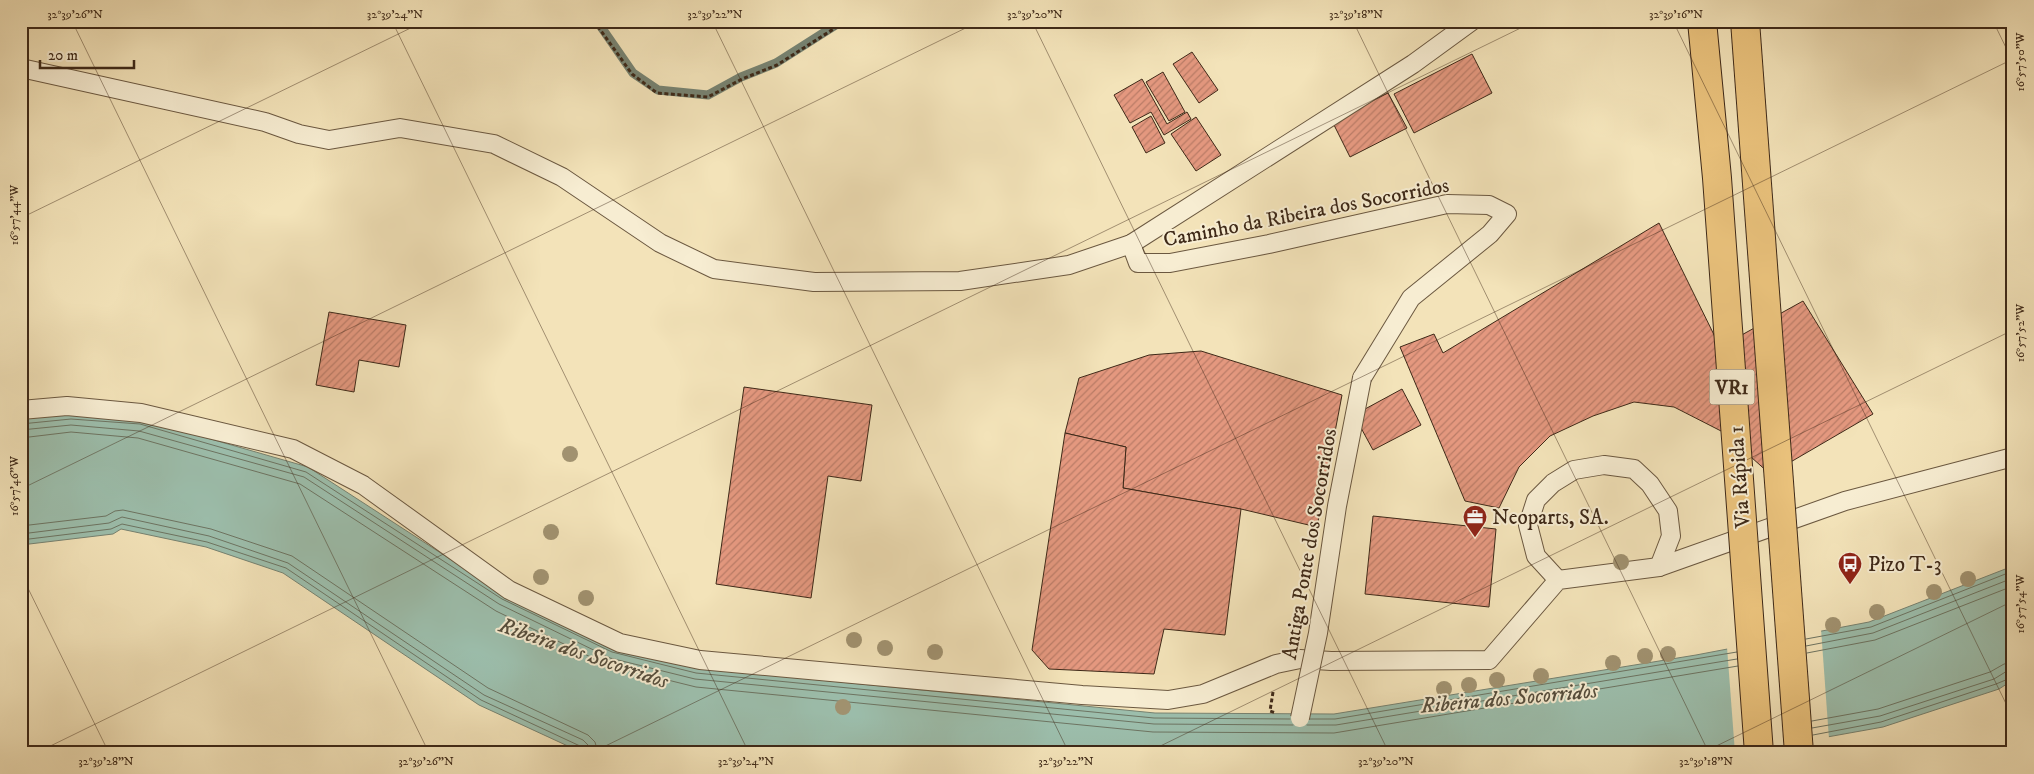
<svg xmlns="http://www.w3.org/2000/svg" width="2034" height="774" viewBox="0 0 2034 774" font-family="'IM FELL DW Pica',serif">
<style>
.water{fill:#9cbeac;stroke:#768271}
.pier{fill:#f3e3b9}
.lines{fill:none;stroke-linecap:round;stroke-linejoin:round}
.shore{stroke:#6d7462;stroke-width:1}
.stream{stroke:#768271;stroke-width:9}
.building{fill:url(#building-hatch);stroke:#3e2918}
.lane-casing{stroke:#6b5840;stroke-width:20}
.path{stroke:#3e2918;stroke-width:3;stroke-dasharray:4 2.5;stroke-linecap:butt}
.lane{stroke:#f7edd2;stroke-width:18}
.lane-bridge-casing{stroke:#6b5840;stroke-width:20;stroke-linecap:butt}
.highway-bridge-casing{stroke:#3e2918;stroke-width:30;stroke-linecap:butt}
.lane-bridge{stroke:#f7edd2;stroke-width:18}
.highway-bridge{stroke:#eac27c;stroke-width:28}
.tree{fill:#a19270}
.ticks{fill:none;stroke:#3e2918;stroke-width:1;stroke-opacity:0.45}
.labels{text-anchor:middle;stroke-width:4;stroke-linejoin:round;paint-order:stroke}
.shield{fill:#f7edd2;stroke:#766450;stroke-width:1}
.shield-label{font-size:20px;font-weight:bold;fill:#3e2918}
.street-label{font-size:21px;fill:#3e2918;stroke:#f7edd2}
.poi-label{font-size:21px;fill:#3e2918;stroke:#f7edd2;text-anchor:start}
.water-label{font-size:22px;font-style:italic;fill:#564e3d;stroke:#f7edd2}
.neatline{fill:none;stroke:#3e2918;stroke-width:2}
.ticks-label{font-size:12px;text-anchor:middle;fill:#3e2918}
</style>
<defs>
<pattern id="building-hatch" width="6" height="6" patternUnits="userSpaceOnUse" patternTransform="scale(1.25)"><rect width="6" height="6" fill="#e4987f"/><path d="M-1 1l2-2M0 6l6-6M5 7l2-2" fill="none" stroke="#ba7c67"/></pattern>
</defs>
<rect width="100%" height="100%" fill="#f3e3b9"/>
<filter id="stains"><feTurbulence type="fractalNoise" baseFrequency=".004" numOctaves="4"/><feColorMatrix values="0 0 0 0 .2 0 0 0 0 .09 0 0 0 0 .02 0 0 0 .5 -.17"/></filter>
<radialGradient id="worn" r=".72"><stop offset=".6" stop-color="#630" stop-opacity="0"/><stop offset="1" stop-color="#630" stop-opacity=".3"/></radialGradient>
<polygon class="water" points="71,414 141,419 308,467 504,594 698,668 1155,713 1334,714 1696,655 1869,622 2013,566 2013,680 1999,689 1883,727 1738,753 583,753 479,705 283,573 206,547 121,529 113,534 21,545 21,419"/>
<polygon class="pier" points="1821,629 1829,739 1752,753 1735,753 1727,647"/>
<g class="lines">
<g class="shore">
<polyline points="21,424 71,419 140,424 306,472 502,599 612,652 696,673 1154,718 1290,719"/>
<polyline points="21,430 71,425 139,431 304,477 499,604 610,658 695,679 1154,724 1293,725"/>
<polyline points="21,438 71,432 138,438 300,484 496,611 607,665 696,687 1153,732 1334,733 1738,666"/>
<polyline points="21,526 106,516 115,511 123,510 211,529 292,556 488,688 588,735 595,742 598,753"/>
<polyline points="21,534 109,523 122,517 209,536 288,563 484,695 583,740 588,745 590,753"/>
<polyline points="21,540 111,529 122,524 207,542 286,568 481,700 580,746 584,753"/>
<polyline points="1806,639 1871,627 2013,571"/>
<polyline points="1806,646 1873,633 2013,578"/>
<polyline points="1807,653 1875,640 2013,586"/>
<polyline points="1310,719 1335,719 1737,652"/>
<polyline points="1812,721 1878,709 1990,672 2004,664 2013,663"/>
<polyline points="1307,725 1336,725 1737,659"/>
<polyline points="1812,728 1880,716 1994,679 2007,671 2013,670"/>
<polyline points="1813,735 1881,722 1996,684 2013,677"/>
</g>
<polyline class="stream" points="597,21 633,73 658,90 708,95 741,77 776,63 842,21"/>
</g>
<g class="building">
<polygon points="1192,52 1218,90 1199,103 1173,64"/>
<polygon points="1472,54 1492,93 1414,133 1394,94"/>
<polygon points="1163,72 1185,112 1169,121 1146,82"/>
<polygon points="1142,79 1167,124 1187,112 1191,119 1164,135 1151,112 1130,123 1114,95"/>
<polygon points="1388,93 1407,128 1350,157 1332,121"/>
<polygon points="1151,116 1165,143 1146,153 1132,127"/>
<polygon points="1196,117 1221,155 1196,171 1171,134"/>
<polygon points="1659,223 1720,347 1803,301 1873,414 1770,474 1723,432 1674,407 1634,402 1593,416 1550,436 1519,467 1499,508 1465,501 1400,347 1434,334 1443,353"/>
<polygon points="329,312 406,325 399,367 359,360 354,392 316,385"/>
<polygon points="1201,351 1342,395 1317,527 1241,509 1123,488 1126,447 1065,433 1079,378 1149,355"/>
<polygon points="744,387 872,405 861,481 828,476 811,598 716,584"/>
<polygon points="1402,389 1421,425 1373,450 1354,415"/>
<polygon points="1065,433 1126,447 1123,488 1241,509 1225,635 1164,629 1154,674 1049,669 1032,650"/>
<polygon points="1373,516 1496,529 1489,607 1365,594"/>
</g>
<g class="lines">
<defs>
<g id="lane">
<polyline points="21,68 265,122 299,134 329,140 400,128 494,144 562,177 660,243 714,269 814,282 960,281 1069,265 1131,244 1413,64 1472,21"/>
<polyline points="1131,244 1138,263 1170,263 1269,244 1447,204 1489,205 1507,214 1490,234 1411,298 1362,378"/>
<polyline points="21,410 67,406 141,413 293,449 363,485 509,590 620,643 700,660 1082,695 1168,700 1203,694 1276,664 1300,659 1331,661 1489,660 1558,580 1659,567 1845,501 2013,457"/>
<polyline points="1558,580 1536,556 1528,525 1536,500 1553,483 1574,470 1604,465 1634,469 1650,484 1668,511 1671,536 1659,567"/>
</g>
</defs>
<use href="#lane" class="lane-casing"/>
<g class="path">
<polyline points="594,21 632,74 657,93 708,97 742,79 777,65 846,21"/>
<polyline points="1273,692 1270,711 1276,713"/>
</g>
<use href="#lane" class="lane"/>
<defs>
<polyline id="lane-bridge" points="1300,718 1318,633 1337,506 1362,378"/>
<g id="highway-bridge">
<polyline points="1702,21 1717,178 1759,753"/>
<polyline points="1745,21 1799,753"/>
</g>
</defs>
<use href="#lane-bridge" class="lane-bridge-casing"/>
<use href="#highway-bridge" class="highway-bridge-casing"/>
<use href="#lane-bridge" class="lane-bridge"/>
<use href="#highway-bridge" class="highway-bridge"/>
</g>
<g class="tree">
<circle cx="570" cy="454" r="8"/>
<circle cx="551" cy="532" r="8"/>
<circle cx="1621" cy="562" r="8"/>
<circle cx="541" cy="577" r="8"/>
<circle cx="1968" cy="579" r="8"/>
<circle cx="1934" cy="592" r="8"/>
<circle cx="586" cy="598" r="8"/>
<circle cx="1877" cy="612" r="8"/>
<circle cx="1833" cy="625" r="8"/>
<circle cx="854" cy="640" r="8"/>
<circle cx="885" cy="648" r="8"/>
<circle cx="935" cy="652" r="8"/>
<circle cx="1668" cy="654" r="8"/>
<circle cx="1645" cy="656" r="8"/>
<circle cx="1613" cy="663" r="8"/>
<circle cx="1541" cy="676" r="8"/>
<circle cx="1497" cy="680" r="8"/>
<circle cx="1469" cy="685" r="8"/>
<circle cx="1444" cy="689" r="8"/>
<circle cx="843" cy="707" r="8"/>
</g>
<path class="ticks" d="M72,21L429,753M392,21L749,753M712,21L1069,753M1032,21L1389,753M1353,21L1709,753M1673,21L2013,718M1993,21L2013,62M21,218L425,21M21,489L980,21M21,574L109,753M36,753L1535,21M591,753L2013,59M1146,753L2013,330M1702,753L2013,601"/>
<defs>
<symbol id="office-pin" viewBox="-11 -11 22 30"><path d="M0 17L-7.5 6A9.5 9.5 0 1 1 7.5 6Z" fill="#8f2418" stroke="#f7edd2"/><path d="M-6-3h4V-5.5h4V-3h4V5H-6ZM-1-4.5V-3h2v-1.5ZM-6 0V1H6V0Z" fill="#fff"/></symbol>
<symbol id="bus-pin" viewBox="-11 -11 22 30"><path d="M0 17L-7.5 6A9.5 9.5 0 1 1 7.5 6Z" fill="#8f2418" stroke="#f7edd2"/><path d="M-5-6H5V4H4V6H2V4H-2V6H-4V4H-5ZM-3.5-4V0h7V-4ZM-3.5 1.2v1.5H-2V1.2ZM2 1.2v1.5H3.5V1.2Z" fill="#fff"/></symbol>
</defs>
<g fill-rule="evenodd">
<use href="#office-pin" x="1461" y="503" width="28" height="38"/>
<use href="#bus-pin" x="1836" y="550" width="28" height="38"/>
</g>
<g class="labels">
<rect class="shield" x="1709.5" y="369.5" width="45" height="35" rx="4"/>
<g class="shield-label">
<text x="1732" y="394">VR1</text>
</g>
<g class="street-label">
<text transform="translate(1306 212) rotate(-11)" y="7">Caminho da Ribeira dos Socorridos</text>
<text transform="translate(1739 477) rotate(-94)" y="7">Via Rápida 1</text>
<text transform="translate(1309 544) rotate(-80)" y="7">Antiga Ponte dos Socorridos</text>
</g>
<g class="poi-label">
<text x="1492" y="524">Neoparts, SA.</text>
<text x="1868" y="571">Pizo T-3</text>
</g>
<g class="water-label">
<text transform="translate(584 652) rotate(19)" y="8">Ribeira dos Socorridos</text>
<text transform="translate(1509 697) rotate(-5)" y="8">Ribeira dos Socorridos</text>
</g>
</g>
<rect width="2034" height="774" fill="none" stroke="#f3e3b9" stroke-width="55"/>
<path d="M40 60v8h94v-8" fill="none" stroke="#3e2918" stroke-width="2.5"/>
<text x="48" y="60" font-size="15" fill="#3e2918" stroke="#f7edd2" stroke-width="4" paint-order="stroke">20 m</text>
<rect x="28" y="28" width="1978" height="718" class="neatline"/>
<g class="ticks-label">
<text x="75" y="18">32°39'26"N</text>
<text x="395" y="18">32°39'24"N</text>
<text x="715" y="18">32°39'22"N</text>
<text x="1035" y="18">32°39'20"N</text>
<text x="1356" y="18">32°39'18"N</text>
<text x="1676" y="18">32°39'16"N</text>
<text transform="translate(2020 62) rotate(-90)" y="4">16°57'50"W</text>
<text transform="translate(14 215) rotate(-90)" y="4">16°57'44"W</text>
<text transform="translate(2020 333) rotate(-90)" y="4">16°57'52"W</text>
<text transform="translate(14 486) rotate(-90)" y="4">16°57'46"W</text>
<text transform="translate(2020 604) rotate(-90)" y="4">16°57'54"W</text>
<text x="106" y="765">32°39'28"N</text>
<text x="426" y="765">32°39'26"N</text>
<text x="746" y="765">32°39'24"N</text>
<text x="1066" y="765">32°39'22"N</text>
<text x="1386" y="765">32°39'20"N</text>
<text x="1706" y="765">32°39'18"N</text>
</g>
<rect width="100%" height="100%" filter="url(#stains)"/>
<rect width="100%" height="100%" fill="url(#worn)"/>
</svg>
